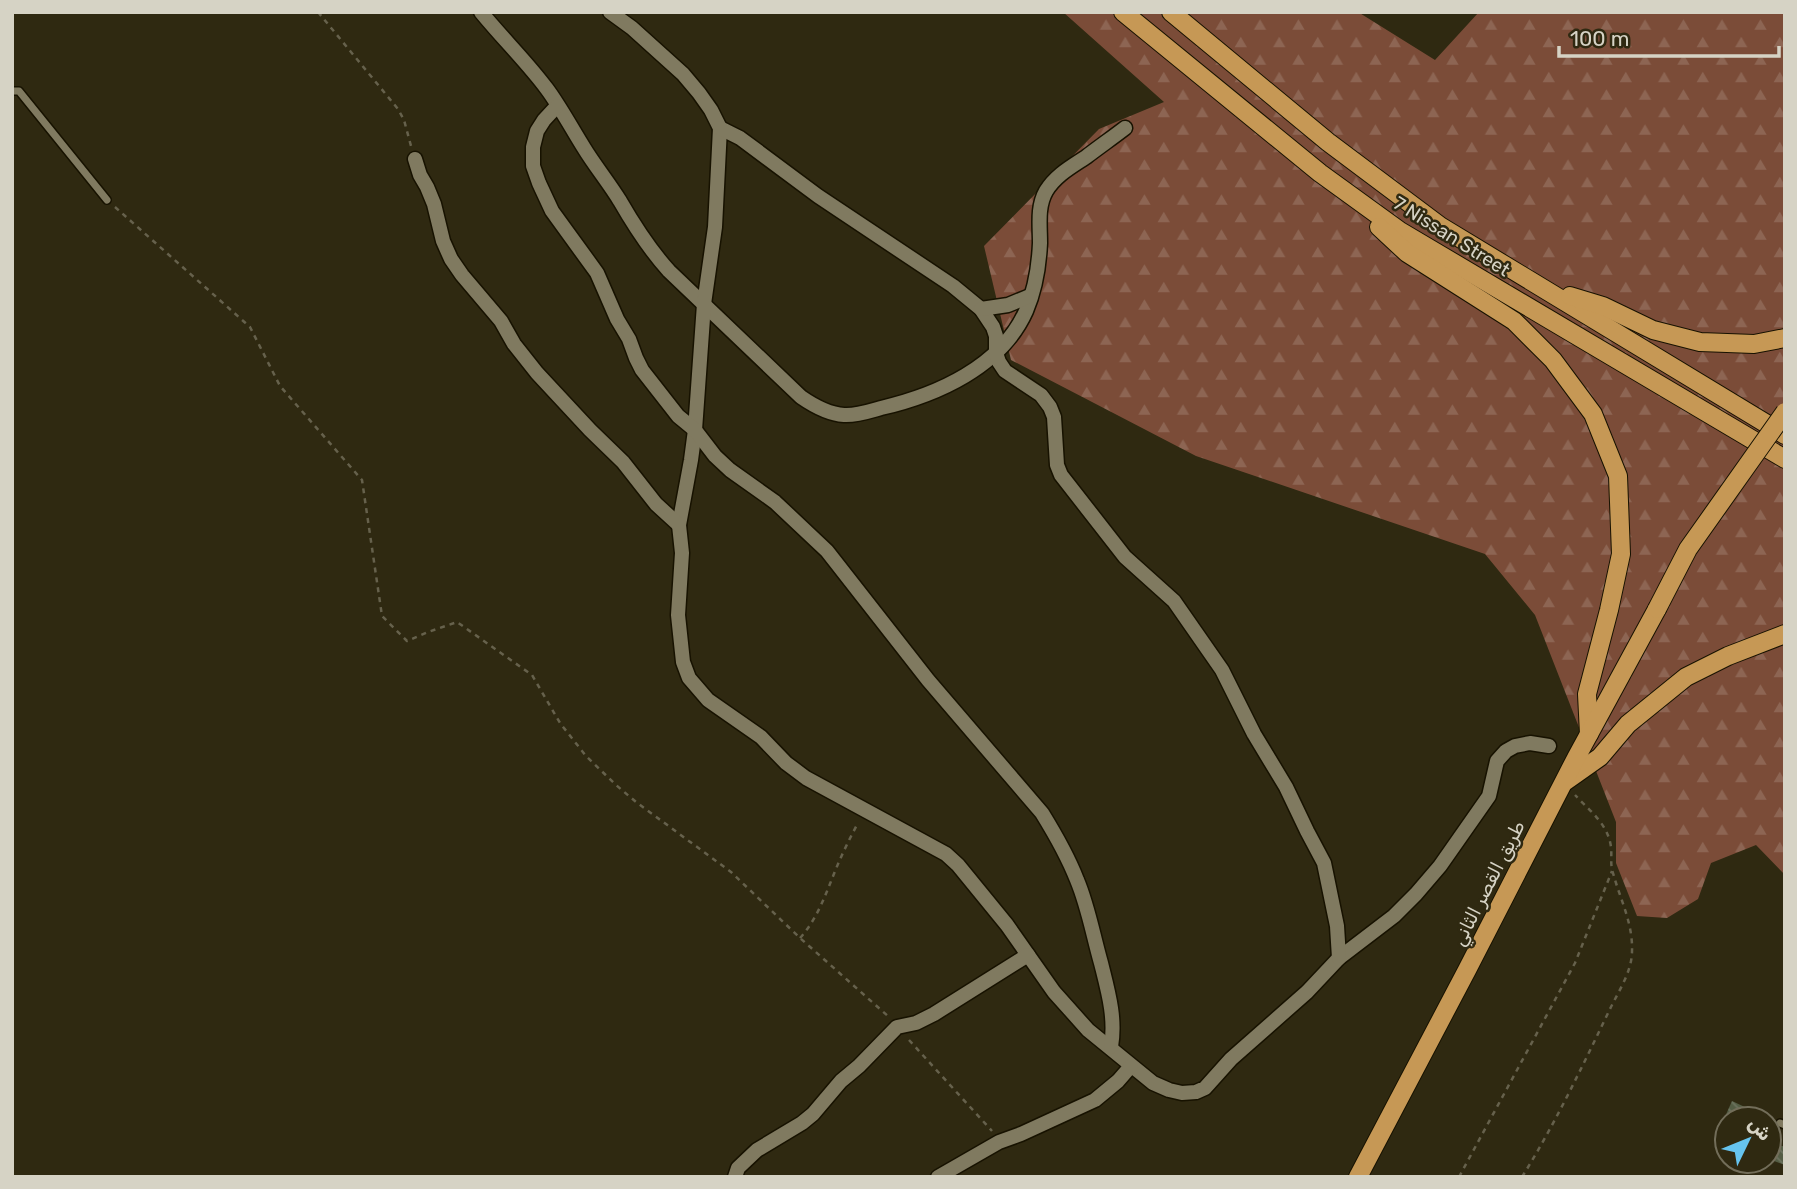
<svg xmlns="http://www.w3.org/2000/svg" width="1797" height="1189" viewBox="0 0 1797 1189" font-family="Rubik,Vazirmatn,sans-serif">
<style>
.forest{fill:url(#forest-firs)}
.building{fill:url(#building-back-hatch)}
.lines{fill:none;stroke-linecap:round;stroke-linejoin:round}
.service-casing{stroke:#171200;stroke-width:10}
.minor-casing{stroke:#171200;stroke-width:17}
.primary-casing{stroke:#171200;stroke-width:20}
.path{stroke:#66614c;stroke-width:2.5;stroke-dasharray:5 5;stroke-linecap:butt}
.service{stroke:#807a60;stroke-width:7}
.minor{stroke:#807a60;stroke-width:14}
.primary{stroke:#c69855;stroke-width:18}
.primary-bridge-casing{stroke:#171200;stroke-width:20;stroke-linecap:butt}
.primary-bridge{stroke:#c69855;stroke-width:18}
.labels{text-anchor:middle;stroke-width:5;stroke-linejoin:round;paint-order:stroke}
.street-label{font-size:19px;fill:#d6d3c5;stroke:#2f2911}
</style>
<defs>
<pattern id="forest-firs" width="22" height="20" patternUnits="userSpaceOnUse" patternTransform="scale(1.75)"><rect width="22" height="20" fill="#7b4c38"/><path d="M5 1l3.5 6h-7zM16 11l3.5 6h-7z" fill="#8d6553"/></pattern>
<pattern id="building-back-hatch" width="6" height="6" patternUnits="userSpaceOnUse" patternTransform="scale(1.75)"><rect width="6" height="6" fill="#545d44"/><path d="M-1 5l2 2M0 0l6 6M5-1l2 2" fill="none" stroke="#6c735e"/></pattern>
</defs>
<rect width="100%" height="100%" fill="#2f2911"/>
<polygon class="forest" points="1063,12 1358,12 1435,60 1479,12 1785,12 1785,875 1756,845 1711,863 1698,899 1667,918 1637,916 1616,863 1616,822 1535,615 1485,554 1196,456 1011,360 984,246 1099,129 1164,102"/>
<g class="building">
<polygon points="1732,1101 1749,1109 1745,1119 1724,1119"/>
<polygon points="1769,1141 1785,1147 1785,1165 1769,1159"/>
</g>
<g class="lines">
<defs>
<g id="service">
<polyline points="12,91 19,91 107,200"/>
<polyline points="1780,1123 1785,1125"/>
</g>
<g id="minor">
<path d="M481,12C503,39 527,62 547,89C561,108 572,129 584,148C595,166 609,183 620,201C635,227 649,249 669,271L801,397C814,406 828,414 844,415C856,416 870,411 881,408C937,395 1001,367 1026,311C1035,290 1039,265 1040,243C1040,225 1037,207 1046,191C1056,175 1071,167 1086,157C1099,147 1112,138 1125,128"/>
<polyline points="610,12 632,28 683,74 699,93 711,110 720,128 715,227 704,304 695,430 691,460 679,525 682,553 678,615 683,662 689,678 708,700 761,737 786,763 806,778 946,854 958,865 1007,925 1054,992 1088,1030 1153,1083 1169,1090 1182,1093 1196,1092 1205,1088 1231,1059 1307,992 1339,958 1394,916 1416,894 1440,866 1489,796 1497,761 1506,751 1515,746 1530,743 1549,746"/>
<path d="M557,106L544,120L537,131L533,147V166L539,183L552,211L597,273L617,319L629,339L636,358L642,370L678,416L695,430L715,456L730,470L775,502L827,551L928,680L1042,813C1055,834 1068,857 1077,880C1088,906 1093,935 1101,963C1108,991 1116,1018 1111,1047"/>
<polyline points="720,128 740,138 818,196 953,286 981,309 993,327 996,336 996,353 999,362 1005,371 1041,395 1050,407 1054,417 1057,465 1061,475 1125,557 1174,601 1222,670 1254,734 1286,787 1307,831 1324,863 1337,926 1339,958"/>
<polyline points="415,159 420,175 427,187 434,204 443,241 451,259 462,275 501,321 514,344 537,373 590,430 623,462 656,504 679,525"/>
<polyline points="981,309 1008,305 1030,296"/>
<polyline points="735,1177 738,1168 757,1150 802,1123 813,1114 841,1081 859,1066 897,1027 916,1023 934,1014 1028,955"/>
<polyline points="938,1177 999,1142 1021,1134 1095,1100 1118,1081 1131,1066"/>
</g>
<g id="primary">
<polyline points="1123,12 1320,173 1400,231 1785,459"/>
<polyline points="1171,12 1328,142 1440,226 1785,435"/>
<polyline points="1379,227 1407,253 1514,321 1553,360 1593,414 1618,476 1621,554 1609,610 1587,694 1589,734"/>
<polyline points="1570,296 1603,306 1653,330 1700,342 1754,344 1785,338"/>
<polyline points="1566,781 1600,757 1628,724 1686,677 1728,656 1785,634"/>
<polyline points="1358,1177 1467,970 1576,758 1657,609"/>
</g>
</defs>
<use href="#service" class="service-casing"/>
<use href="#minor" class="minor-casing"/>
<use href="#primary" class="primary-casing"/>
<g class="path">
<polyline points="318,12 398,109 404,120 411,146"/>
<polyline points="115,207 250,327 280,386 362,480 382,616 407,641 428,632 457,622 532,675 560,723 586,756 616,785 636,802 731,872 800,938 889,1017"/>
<path d="M800,938C819,917 827,890 838,864C844,850 851,836 858,823"/>
<polyline points="909,1040 992,1131"/>
<polyline points="1459,1177 1575,963 1612,871"/>
<path d="M1522,1177C1555,1124 1582,1067 1609,1011C1618,992 1632,972 1632,951C1633,923 1620,899 1613,873C1610,865 1612,856 1611,847C1608,824 1590,811 1575,795"/>
</g>
<use href="#service" class="service"/>
<use href="#minor" class="minor"/>
<use href="#primary" class="primary"/>
<defs>
<polyline id="primary-bridge" points="1657,609 1688,549 1785,412"/>
</defs>
<use href="#primary-bridge" class="primary-bridge-casing"/>
<use href="#primary-bridge" class="primary-bridge"/>
</g>
<g class="labels">
<g class="street-label">
<text transform="translate(1452 236) rotate(32)" y="7">7 Nissan Street</text>
<text transform="translate(1488 883) rotate(-63)" y="7">طريق القصر الثاني</text>
</g>
</g>
<rect width="1797" height="1189" fill="none" stroke="#d6d3c5" stroke-width="28"/>
<g transform="translate(1748 1140) rotate(47)"><circle r="33" fill="#2f2911" stroke="#726d59" stroke-width="2"/>
<path d="M0-5L12 26L0 18L-12 26Z" fill="#66c4ef"/>
<text y="-10" font-size="19" font-weight="bold" text-anchor="middle" fill="#d6d3c5">ش</text>
</g>
<path d="M1559 46v10h220v-10" fill="none" stroke="#d6d3c5" stroke-width="3.5"/>
<text x="1570" y="46" font-size="21" fill="#d6d3c5" stroke="#2f2911" stroke-width="5" paint-order="stroke">100 m</text>
</svg>
